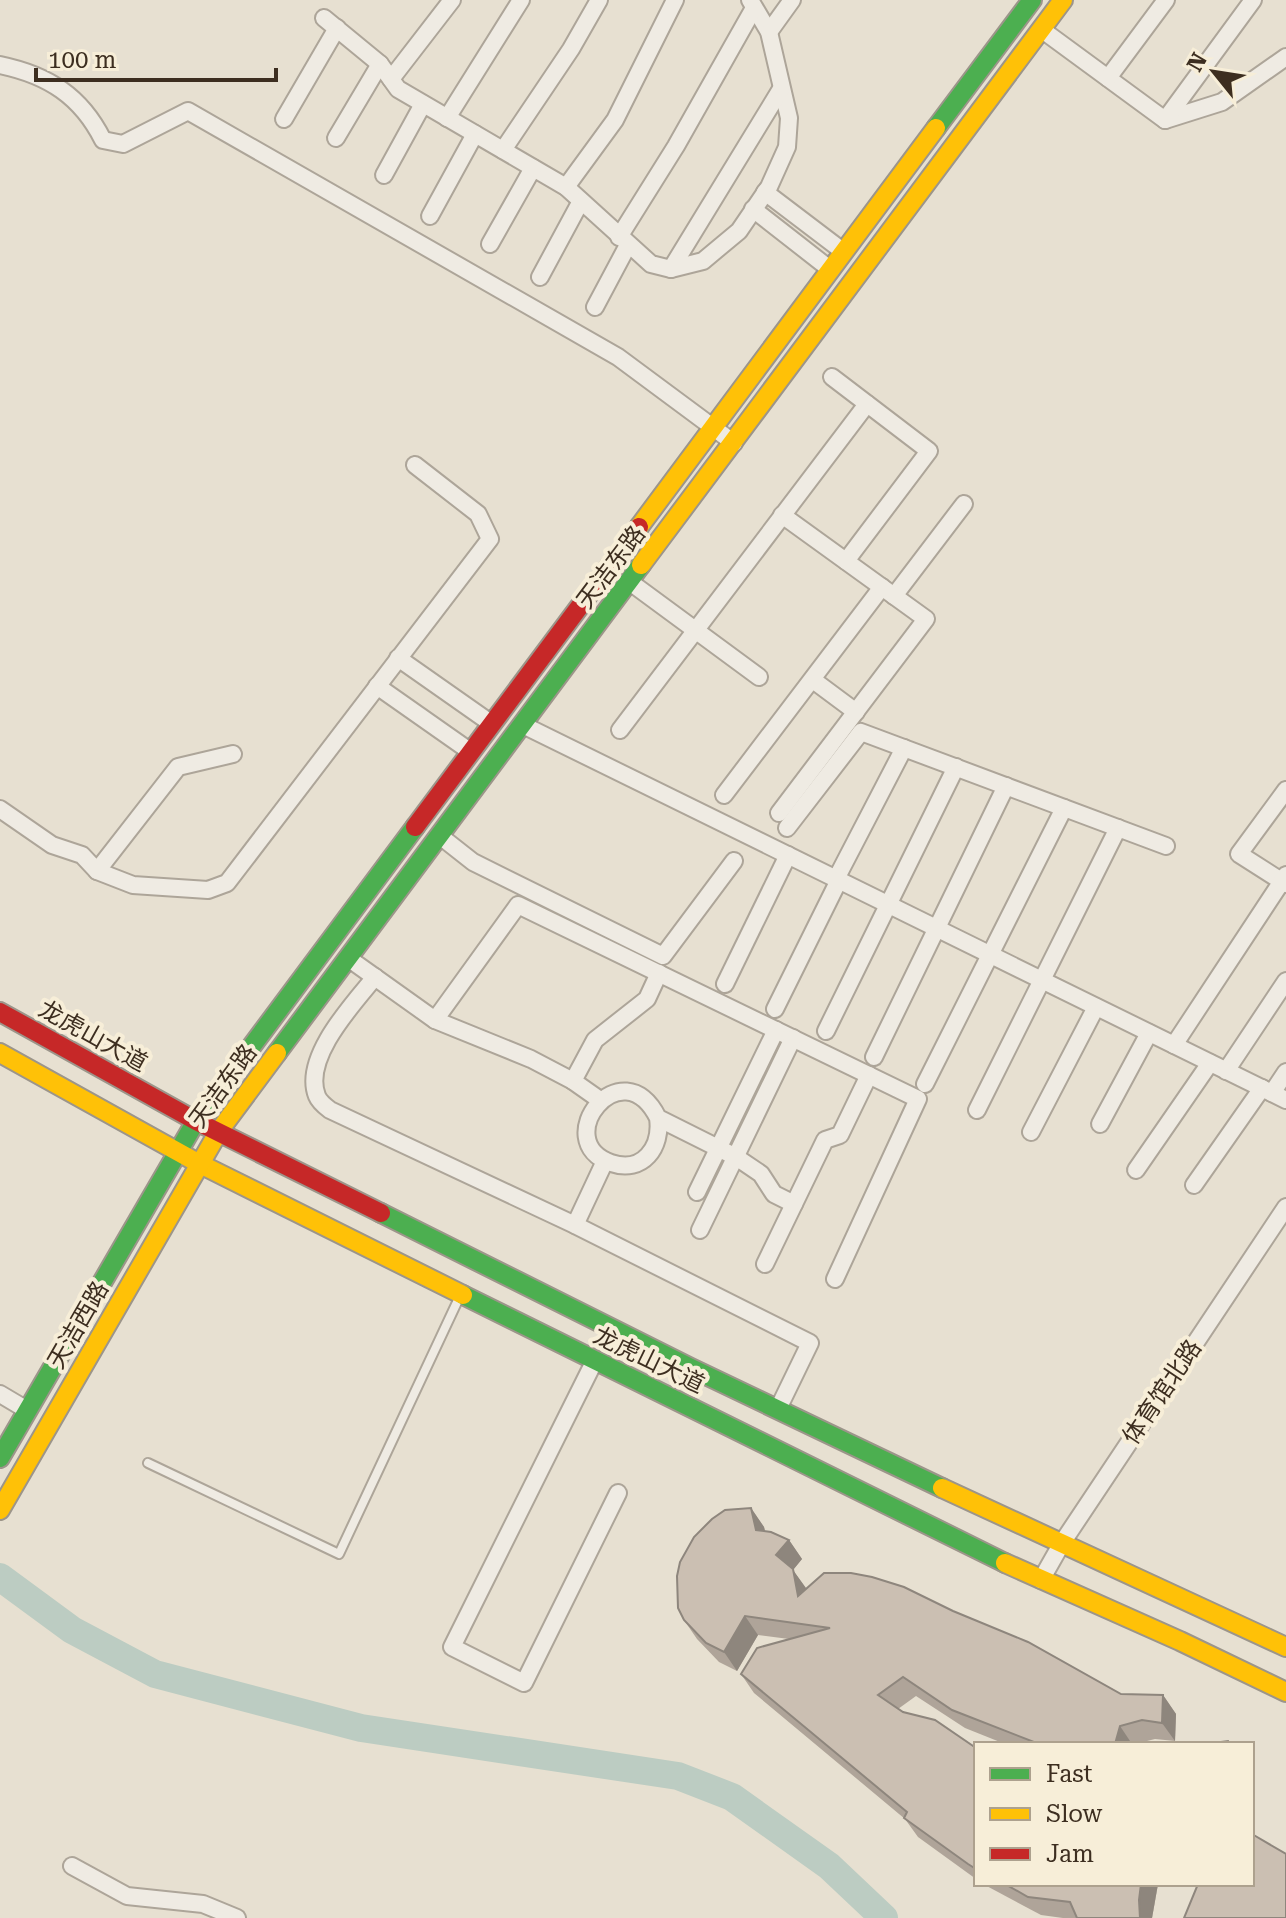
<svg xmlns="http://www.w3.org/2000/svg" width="1286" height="1918" viewBox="0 0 1286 1918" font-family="'Roboto Serif','Noto Sans SC',serif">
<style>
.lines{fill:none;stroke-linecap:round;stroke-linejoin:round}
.river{stroke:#bcccc2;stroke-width:28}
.lane-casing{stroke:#ada599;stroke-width:12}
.street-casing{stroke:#ada599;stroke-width:20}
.fast-casing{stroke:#9c958a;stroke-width:22}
.slow-casing{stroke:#9c958a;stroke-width:22}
.jam-casing{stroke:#9c958a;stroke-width:22}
.lane{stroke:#efebe3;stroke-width:8}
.street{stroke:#efebe3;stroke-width:16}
.fast{stroke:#4caf50;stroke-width:18}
.slow{stroke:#ffc107;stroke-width:18}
.jam{stroke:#c62828;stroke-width:18}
.wall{fill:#afa499}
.shaded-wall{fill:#8e867d}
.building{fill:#cbbfb2;stroke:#8e867d;stroke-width:2}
.labels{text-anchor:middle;stroke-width:8;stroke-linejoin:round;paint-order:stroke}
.street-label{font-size:24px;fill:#3d2e20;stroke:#f7eed8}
</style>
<rect width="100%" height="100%" fill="#e7e0d1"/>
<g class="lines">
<polyline class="river" points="0,1577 72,1630 155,1674 361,1728 678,1776 732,1797 829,1866 884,1918"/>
<defs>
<polyline id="lane" points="148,1463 339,1554 459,1298"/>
<g id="street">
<polyline points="324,18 380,64 398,89 566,187 651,264 671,269 703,261 739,231 769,187 787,147 789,118 769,32 750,0"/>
<polyline points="1041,29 1165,120 1222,102 1286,57"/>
<polyline points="769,32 792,0"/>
<path d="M0,65C48,75 81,96 103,140L123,144L188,111L618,357L734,443"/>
<polyline points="1108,78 1166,0"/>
<polyline points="391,79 452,0"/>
<polyline points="447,118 521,0"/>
<polyline points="284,119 337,28"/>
<polyline points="1165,120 1253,0"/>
<polyline points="336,138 380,64"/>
<polyline points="503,150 571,49 599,0"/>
<polyline points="384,175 423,104"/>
<polyline points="566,187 615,120 675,0"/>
<polyline points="765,192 844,252"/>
<polyline points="753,209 831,270"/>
<polyline points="430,216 475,134"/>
<polyline points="619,237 676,146 754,8"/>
<polyline points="490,244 533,168"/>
<polyline points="671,269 781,89"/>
<polyline points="540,277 581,201"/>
<polyline points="595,307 628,245"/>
<polyline points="832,377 929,451 846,561"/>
<polyline points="630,582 759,677"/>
<polyline points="894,596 964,504"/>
<polyline points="398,658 492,724"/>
<polyline points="813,680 856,712"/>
<polyline points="377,686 471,752"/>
<polyline points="523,725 1286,1100"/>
<polyline points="620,730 867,404"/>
<polyline points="1286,790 1239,854 1286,884"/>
<polyline points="724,795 882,587"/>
<polyline points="0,809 52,845 82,855 97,871 133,885 208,890 227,883 490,539 478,514 415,465"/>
<polyline points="779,813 926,619 782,515"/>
<polyline points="787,828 861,732 1166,846"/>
<polyline points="440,836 473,862 663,956 734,861"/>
<polyline points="97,871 178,767 233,754"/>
<polyline points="836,879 904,748"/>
<polyline points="348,958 435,1020 531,1059 573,1081"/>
<path d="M375,977C353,1004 302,1058 317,1096C319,1101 326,1107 330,1110L575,1225L810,1343L778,1409"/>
<polyline points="725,984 788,855"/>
<polyline points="775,1009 839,880"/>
<polyline points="435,1020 518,905 918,1099 835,1279"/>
<polyline points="826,1031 956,767"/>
<polyline points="1174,1045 1286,875"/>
<polyline points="874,1057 1006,786"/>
<polyline points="1226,1071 1286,981"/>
<polyline points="925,1084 1064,808"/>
<polyline points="1272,1093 1286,1072"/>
<polyline points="600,1100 573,1081 595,1040 647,999 659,973"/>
<polyline points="977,1110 1118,828"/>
<path d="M658,1118C662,1147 643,1174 611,1163C548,1141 622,1046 658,1118L736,1157L761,1174L774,1194L794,1204"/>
<polyline points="1100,1124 1149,1033"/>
<polyline points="1031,1132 1096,1007"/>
<polyline points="1136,1170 1210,1063"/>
<polyline points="1194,1185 1262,1088"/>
<polyline points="697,1192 776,1030"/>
<polyline points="575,1225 605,1161"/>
<polyline points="700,1230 793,1038"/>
<polyline points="765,1264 825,1140 840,1135 869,1075"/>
<polyline points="595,1360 452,1647 524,1683 618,1493"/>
<polyline points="0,1394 27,1410"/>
<polyline points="1041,1580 1062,1543 1286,1207"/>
<polyline points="72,1866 127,1896 203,1904 237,1918"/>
</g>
<g id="fast">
<polyline points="936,128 1032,0"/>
<polyline points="277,1053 641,565"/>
<polyline points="381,1213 691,1368 942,1488"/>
<polyline points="463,1295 1005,1563"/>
<polyline points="0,1458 196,1121 415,827"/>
</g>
<g id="slow">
<polyline points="639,527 936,128"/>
<polyline points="641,565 1063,0"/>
<polyline points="0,1053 198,1163 463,1295"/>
<polyline points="942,1488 1286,1647"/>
<polyline points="0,1510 219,1131 277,1053"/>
<polyline points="1005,1563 1180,1641 1286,1692"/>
</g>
<g id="jam">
<polyline points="415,827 639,527"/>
<polyline points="0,1012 196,1121 381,1213"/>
</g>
</defs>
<use href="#lane" class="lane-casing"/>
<use href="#street" class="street-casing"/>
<use href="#fast" class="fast-casing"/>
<use href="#slow" class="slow-casing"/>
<use href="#jam" class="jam-casing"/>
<use href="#lane" class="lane"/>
<use href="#street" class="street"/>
<use href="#fast" class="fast"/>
<use href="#slow" class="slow"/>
<use href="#jam" class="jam"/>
</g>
<g class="wall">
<polygon points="751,1508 764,1527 765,1531 789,1540 802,1559 793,1570 806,1589 1121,1694 1163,1695 1176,1714 1175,1741 1155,1739 1135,1744 1005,1744 965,1728 916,1696 898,1709 976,1748 976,1879 918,1837 905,1819 754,1693 741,1674 789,1639 758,1635 737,1671 719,1662 697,1639 684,1620"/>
<polygon points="983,1884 1158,1884 1152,1918 1063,1918 1041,1915"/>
</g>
<g class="shaded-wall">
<polygon points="751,1508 764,1527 769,1548 756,1530"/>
<polygon points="789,1540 802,1559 793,1570 806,1588 812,1615 798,1596 776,1555"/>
<polygon points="745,1616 758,1635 737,1671 724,1652"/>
<polygon points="1163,1695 1176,1714 1175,1741 1162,1723"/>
<polygon points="1120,1726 1132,1744 1115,1744"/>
<polygon points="1141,1884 1158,1884 1152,1918 1140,1918 1139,1900"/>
</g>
<g class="building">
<polygon points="751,1508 756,1530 771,1532 789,1540 776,1555 793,1569 798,1596 824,1573 851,1573 872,1577 904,1587 953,1611 1028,1642 1121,1694 1163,1695 1162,1723 1142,1720 1120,1726 1115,1744 1039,1744 952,1710 903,1677 878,1695 903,1712 935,1720 976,1748 976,1869 968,1864 904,1818 907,1812 741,1674 757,1648 830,1628 745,1616 724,1652 706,1643 684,1620 678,1608 677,1576 680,1562 694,1537 712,1519 725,1510"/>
<polygon points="1228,1741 1229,1744 1205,1744"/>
<polygon points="1252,1834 1286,1854 1286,1918 1184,1918 1198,1884 1252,1884"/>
<polygon points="1005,1884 1141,1884 1139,1900 1140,1918 1077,1918 1070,1902 1028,1897"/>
</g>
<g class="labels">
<g class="street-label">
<text transform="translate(611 567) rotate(-53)" y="8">天洁东路</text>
<text transform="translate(93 1036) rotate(29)" y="8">龙虎山大道</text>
<text transform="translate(223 1086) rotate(-54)" y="8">天洁东路</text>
<text transform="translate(78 1325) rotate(-60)" y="8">天洁西路</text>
<text transform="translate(649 1360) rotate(26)" y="8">龙虎山大道</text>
<text transform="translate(1162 1392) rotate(-56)" y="8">体育馆北路</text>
</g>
</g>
<rect x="974" y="1742" width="280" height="144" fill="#f7eed8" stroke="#ada18e" stroke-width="2"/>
<rect x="990" y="1768" width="40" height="12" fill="#4caf50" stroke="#ada18e" stroke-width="2"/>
<text x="1046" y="1782" font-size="24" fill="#3d2e20">Fast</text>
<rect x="990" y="1808" width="40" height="12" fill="#ffc107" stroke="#ada18e" stroke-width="2"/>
<text x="1046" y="1822" font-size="24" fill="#3d2e20">Slow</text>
<rect x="990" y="1848" width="40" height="12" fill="#c62828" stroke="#ada18e" stroke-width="2"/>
<text x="1046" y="1862" font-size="24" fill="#3d2e20">Jam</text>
<g transform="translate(1214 72) rotate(300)" stroke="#f7eed8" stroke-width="6" paint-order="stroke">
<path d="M0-6L14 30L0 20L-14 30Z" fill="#3d2e20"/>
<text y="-12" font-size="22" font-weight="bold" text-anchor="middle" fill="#3d2e20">N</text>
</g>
<path d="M36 68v12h240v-12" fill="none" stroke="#3d2e20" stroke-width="4"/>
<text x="48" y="68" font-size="24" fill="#3d2e20" stroke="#f7eed8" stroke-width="6" paint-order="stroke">100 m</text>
</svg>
